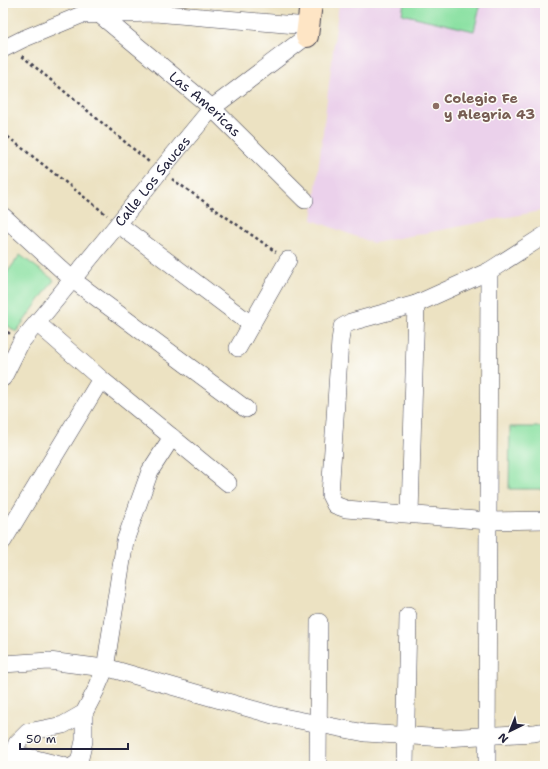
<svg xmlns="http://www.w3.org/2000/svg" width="548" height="769" viewBox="0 0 548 769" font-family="'Shantell Sans',sans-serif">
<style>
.built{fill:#ebd1eb}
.green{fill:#8be1a3;stroke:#56826f}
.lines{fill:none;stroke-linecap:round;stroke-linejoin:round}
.street-casing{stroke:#403f4f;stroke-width:18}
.secondary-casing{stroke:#403f4f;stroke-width:24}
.path{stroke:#403f4f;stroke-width:2.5;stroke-dasharray:3 3;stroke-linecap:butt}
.street{stroke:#fff;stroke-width:17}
.secondary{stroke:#fee5c5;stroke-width:22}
.education-dot{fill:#8d6e63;stroke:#fdfcf7;stroke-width:1.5}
.labels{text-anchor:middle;stroke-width:3;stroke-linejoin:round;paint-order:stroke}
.education-label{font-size:14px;font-weight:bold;fill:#785e54;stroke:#fdfcf7;text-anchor:start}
.street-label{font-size:14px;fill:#22223b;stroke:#fdfcf7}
</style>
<rect width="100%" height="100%" fill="#fdfcf7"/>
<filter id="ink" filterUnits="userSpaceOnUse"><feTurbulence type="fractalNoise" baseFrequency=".025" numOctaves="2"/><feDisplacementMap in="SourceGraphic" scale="8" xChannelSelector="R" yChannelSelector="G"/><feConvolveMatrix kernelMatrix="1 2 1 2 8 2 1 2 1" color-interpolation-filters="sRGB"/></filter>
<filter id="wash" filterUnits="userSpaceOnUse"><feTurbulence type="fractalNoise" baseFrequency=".012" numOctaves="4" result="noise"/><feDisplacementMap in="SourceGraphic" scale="16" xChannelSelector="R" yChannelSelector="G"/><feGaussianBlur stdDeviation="0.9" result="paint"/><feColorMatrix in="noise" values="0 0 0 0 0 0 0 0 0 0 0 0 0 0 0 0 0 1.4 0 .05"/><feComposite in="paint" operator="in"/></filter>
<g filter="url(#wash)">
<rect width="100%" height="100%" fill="#ece2c2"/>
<polygon class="built" points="339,3 545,3 545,210 373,243 312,220"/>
<g class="green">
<polygon points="404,3 481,3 474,31 402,14"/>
<polygon points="20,255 54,280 16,332 3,322 3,278"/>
<polygon points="510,427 545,427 545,489 509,489"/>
</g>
</g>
<g filter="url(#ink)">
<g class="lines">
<defs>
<g id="street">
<path id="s1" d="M99,14L212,108L305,200"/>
<polyline points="3,49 23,39 81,15 155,13 308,26"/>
<polyline points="3,216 73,280 246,409"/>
<polyline points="118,224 252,325"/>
<polyline points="545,235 489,271 416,304 351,322 342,327 340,341 330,495 335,505 346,509 488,521 545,520"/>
<polyline points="37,323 101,379 228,483"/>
<polyline points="238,348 288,260"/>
<path id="s2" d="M3,378L21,342L118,224L160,171L212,108L307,36"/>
<polyline points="410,514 416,304"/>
<polyline points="3,541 101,379"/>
<polyline points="3,664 49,661 112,669 273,715 365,733 445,738 534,733 545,731"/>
<polyline points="12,753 64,766"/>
<polyline points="7,766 17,743 28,732 63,725 84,713 96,690 105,669 125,541 150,471 172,437"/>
<polyline points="73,766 79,762 84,741 84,713"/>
<polyline points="318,766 319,622"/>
<polyline points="405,766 408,616"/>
<polyline points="487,766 489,271"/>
</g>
<polyline id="secondary" points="307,36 311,3"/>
</defs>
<use href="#street" class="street-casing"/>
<use href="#secondary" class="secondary-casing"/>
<g class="path">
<polyline points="22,56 149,162"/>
<polyline points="3,133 107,215"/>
<polyline points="172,179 276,252"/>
<polyline points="3,328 10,334"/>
</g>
<use href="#street" class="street"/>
<use href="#secondary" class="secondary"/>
</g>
</g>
<circle class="education-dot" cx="436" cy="106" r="4"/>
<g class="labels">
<g class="education-label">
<text x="444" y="103">Colegio Fe<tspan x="444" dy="16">y Alegria 43</tspan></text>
</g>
<g class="street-label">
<text dy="5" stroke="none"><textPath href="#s1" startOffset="139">Las Americas</textPath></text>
<text dy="5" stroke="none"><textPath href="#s2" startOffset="248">Calle Los Sauces</textPath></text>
</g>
</g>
<rect width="548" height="769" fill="none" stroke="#fdfcf7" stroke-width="16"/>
<g transform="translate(510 731) rotate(223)" stroke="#fdfcf7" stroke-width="3" paint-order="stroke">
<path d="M0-3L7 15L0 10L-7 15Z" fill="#22223b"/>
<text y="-6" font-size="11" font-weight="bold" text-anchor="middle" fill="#22223b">N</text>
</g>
<path d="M20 743v6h108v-6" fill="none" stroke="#22223b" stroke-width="2"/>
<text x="26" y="743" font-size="12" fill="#22223b" stroke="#fdfcf7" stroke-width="3" paint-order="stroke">50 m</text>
</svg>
